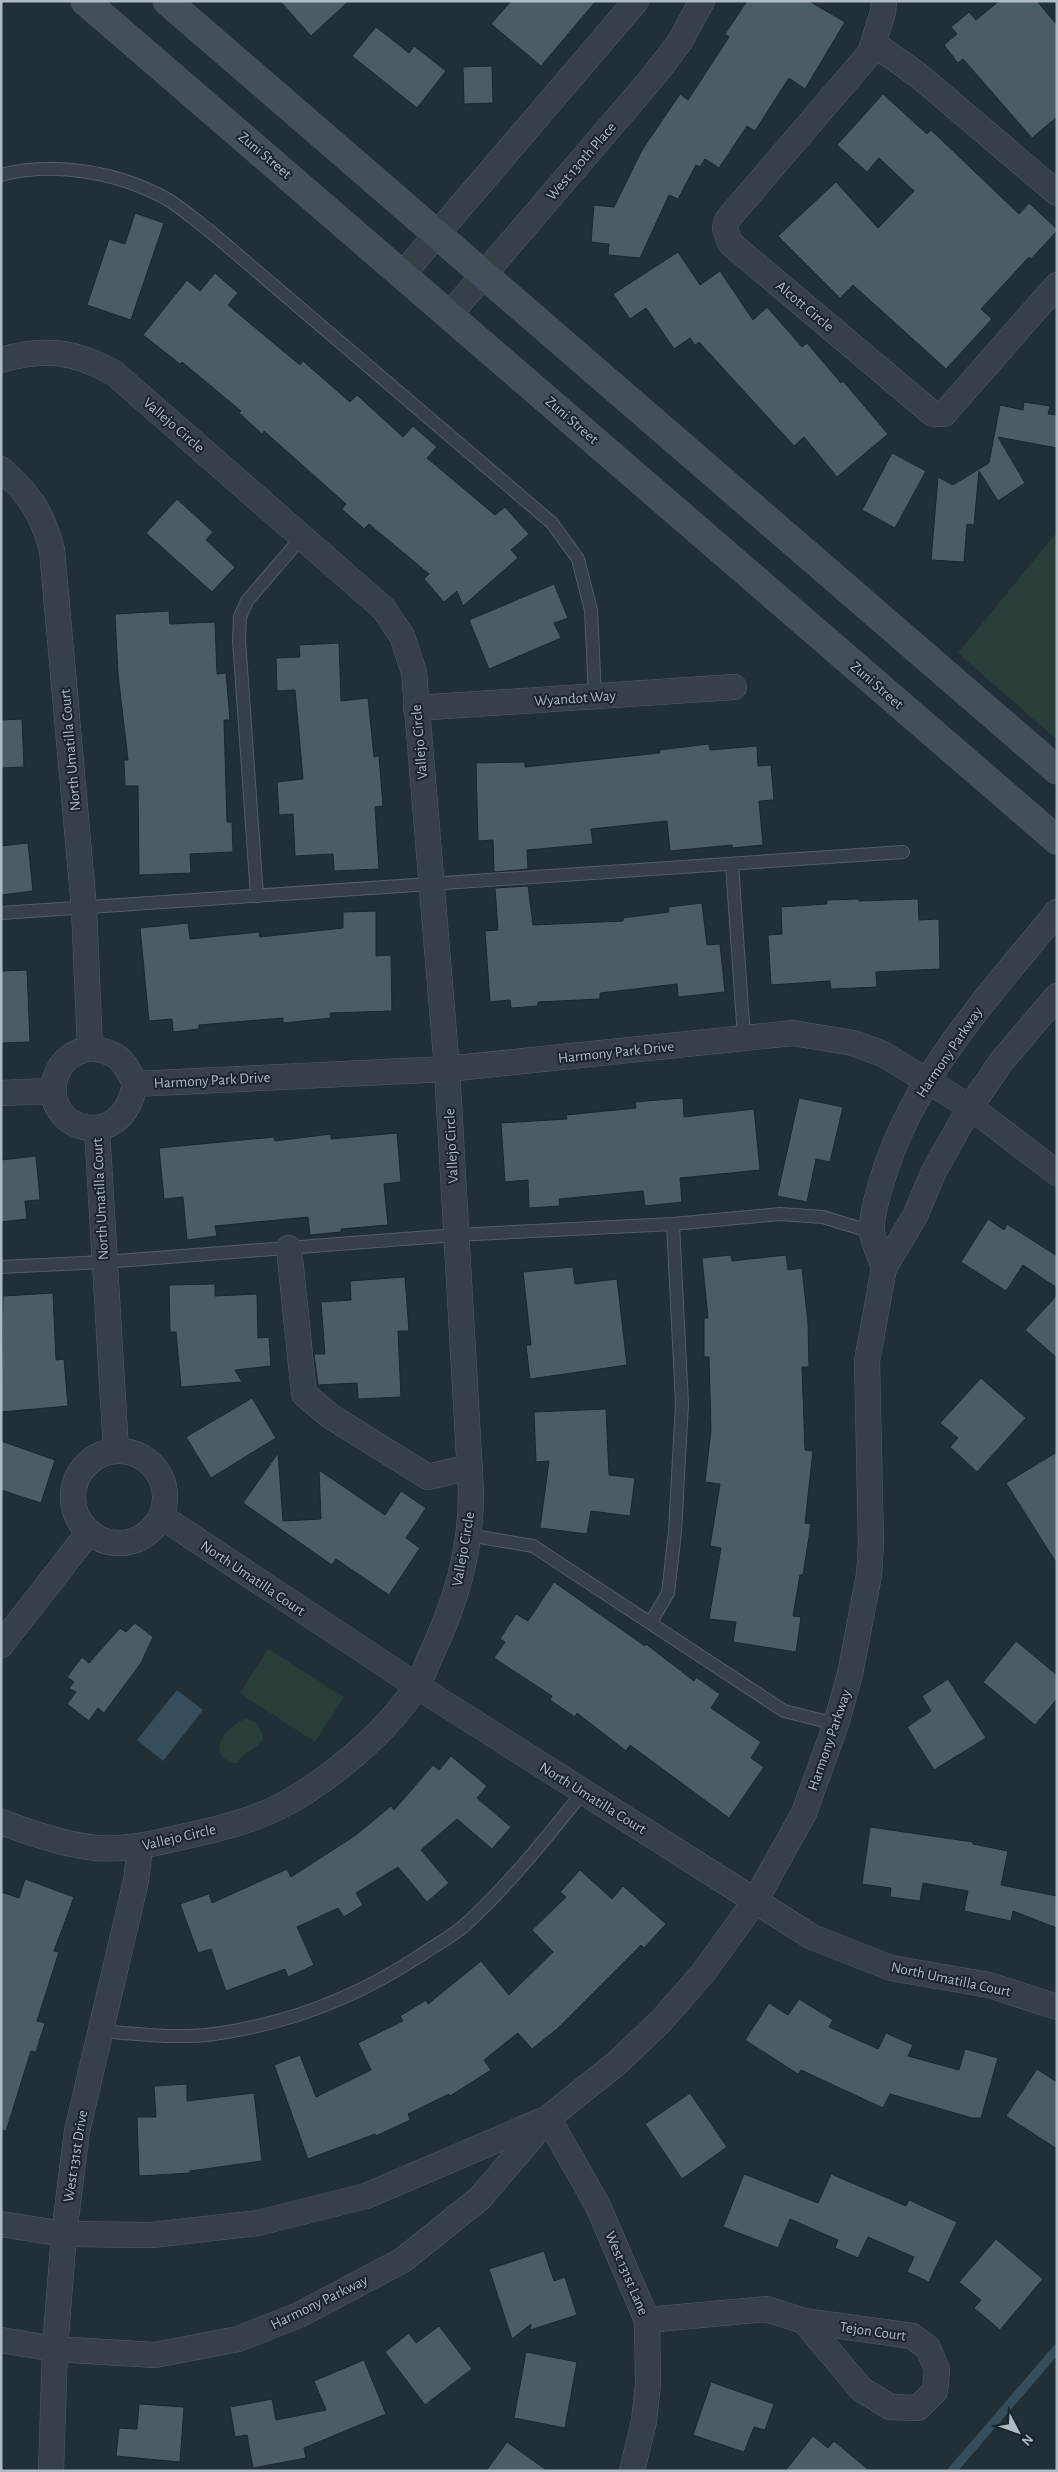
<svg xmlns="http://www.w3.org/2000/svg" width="1058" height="2472" viewBox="0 0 1058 2472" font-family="'Alegreya Sans',sans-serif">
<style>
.green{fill:#293e39}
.water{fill:#364e5c}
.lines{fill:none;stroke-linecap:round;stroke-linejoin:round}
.stream{stroke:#364e5c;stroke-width:9}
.building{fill:#4c5c65;stroke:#1c272d}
.service-casing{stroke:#525e64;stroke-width:14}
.minor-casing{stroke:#525e64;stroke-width:26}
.secondary-casing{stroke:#525e64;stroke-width:29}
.service{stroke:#354047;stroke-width:12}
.minor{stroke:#354047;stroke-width:25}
.secondary{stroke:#435059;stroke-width:28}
.labels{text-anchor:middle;stroke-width:4;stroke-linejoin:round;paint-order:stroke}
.street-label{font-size:15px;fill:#afbbc3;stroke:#1a252b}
</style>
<rect width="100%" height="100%" fill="#212f36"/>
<g class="green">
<polygon points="1057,532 1057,740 958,653"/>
<polygon points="268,1649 344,1697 315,1742 240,1693"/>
<path d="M246,1719L255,1721L262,1733L263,1740C254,1750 246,1751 237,1763H231C228,1761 223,1758 221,1755C213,1741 235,1722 246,1719Z"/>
</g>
<polygon class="water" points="177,1690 203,1710 163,1761 137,1740"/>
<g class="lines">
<polyline class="stream" points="952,2471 1057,2349"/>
</g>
<g class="building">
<polygon points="280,1 349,1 311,36"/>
<polygon points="511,1 596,1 541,66 491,24"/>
<polygon points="747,1 809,1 845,22 805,89 789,78 755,131 747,126 719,168 705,159 700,167 696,165 678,199 669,195 640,258 608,255 609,244 591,242 594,205 614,207 642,150 680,94 688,100 729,37 725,34"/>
<polygon points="999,1 1037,1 1057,25 1057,117 1032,138 963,59 958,63 944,45 957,34 951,27 969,12 976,20"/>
<polygon points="376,27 409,53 414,46 446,71 417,108 352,56"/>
<polygon points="492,66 493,103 464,104 463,67"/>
<polygon points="883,94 927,134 931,130 1019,214 1029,203 1057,229 1057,231 1031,259 1029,257 981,309 992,319 946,369 853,285 840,298 778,236 836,182 878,228 914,191 879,158 867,172 837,145"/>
<polygon points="135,213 164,223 131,320 87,305 109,239 125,244"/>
<polygon points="678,252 700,285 720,271 753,320 767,307 802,347 807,343 841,383 843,381 888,434 837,477 804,437 794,446 699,342 695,345 690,338 674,349 646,308 630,319 613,294"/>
<polygon points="215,273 238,293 228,305 300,365 303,361 350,402 357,395 403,437 413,426 437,447 427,458 495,515 505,507 529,534 511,550 518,558 463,606 457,591 444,602 424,579 429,574 369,524 364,529 342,509 346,504 264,431 262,434 239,413 241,411 182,362 180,364 143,335 187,280 200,291"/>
<polygon points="1024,402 1050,406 1048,414 1057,415 1057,448 998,437 1025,483 998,501 979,471 974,525 967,524 964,562 931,560 938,477 953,485 989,463 1000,405 1023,410"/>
<polygon points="892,453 926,471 895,528 862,510"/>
<polygon points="177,499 213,532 206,540 235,567 212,592 146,533"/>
<polygon points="554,584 568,618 554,623 561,638 489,669 469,620"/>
<polygon points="169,611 170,624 215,622 217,674 226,673 230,720 224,720 227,822 232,822 233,852 190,854 191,873 139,875 138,786 125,786 124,760 128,760 118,674 115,614"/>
<polygon points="339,643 341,701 368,698 374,757 379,756 383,806 375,807 379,869 334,871 333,854 295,856 293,814 279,815 277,782 303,779 295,690 277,691 276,658 300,657 299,645"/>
<polygon points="22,719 24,767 1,768 1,720"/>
<polygon points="709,744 710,750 757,746 758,766 771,765 774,800 759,801 763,845 732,848 732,845 670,851 667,821 591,829 593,844 527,850 528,869 494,872 493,840 478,841 476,763 525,762 525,767 660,753 659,750"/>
<polygon points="28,843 33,891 1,895 1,846"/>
<polygon points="528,886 533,925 623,921 623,918 669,912 668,907 702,903 707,945 720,944 725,992 678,997 677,984 600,993 600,999 538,1002 538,1006 511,1008 510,1000 490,1002 485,931 498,930 495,888"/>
<polygon points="859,899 859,901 918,899 919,920 939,919 940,969 876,972 877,987 831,989 830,981 771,985 768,935 782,934 781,907 827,904 827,900"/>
<polygon points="376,911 376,956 391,955 392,1011 330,1013 331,1018 283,1023 283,1018 199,1025 199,1029 173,1032 172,1019 149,1021 140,928 188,923 190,939 259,932 260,937 343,928 343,912"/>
<polygon points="27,970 30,1042 1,1043 1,971"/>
<polygon points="683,1098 684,1117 754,1109 760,1170 680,1178 682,1202 645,1206 643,1191 559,1199 560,1206 529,1208 528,1180 505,1182 501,1123 567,1119 566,1115 636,1108 635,1102"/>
<polygon points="799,1098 843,1107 830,1162 816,1159 807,1202 777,1196"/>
<polygon points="397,1133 401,1182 384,1184 388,1225 341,1229 341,1232 310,1235 308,1217 215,1226 217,1236 187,1240 183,1197 164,1199 159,1148 274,1137 275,1141 331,1134 331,1139"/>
<polygon points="36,1156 40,1200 25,1201 27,1219 1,1222 1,1160"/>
<polygon points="988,1219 1004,1230 1007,1224 1057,1256 1057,1288 1023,1265 1006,1291 961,1262"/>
<polygon points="731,1255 732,1261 786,1255 788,1270 802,1268 808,1323 809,1367 802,1367 805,1450 813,1451 805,1523 811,1524 803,1575 800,1575 793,1616 801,1617 796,1652 733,1642 736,1622 709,1619 721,1548 710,1546 720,1484 705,1482 711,1430 709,1357 704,1357 704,1318 708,1318 702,1258"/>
<polygon points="573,1267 575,1284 617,1279 627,1365 530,1379 526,1345 531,1345 523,1272"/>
<polygon points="405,1277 409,1331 398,1331 401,1397 358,1399 357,1383 318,1385 314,1354 325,1354 321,1302 351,1300 350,1281"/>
<polygon points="215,1284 215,1296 257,1294 258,1338 269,1337 271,1366 235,1370 242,1382 181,1387 176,1332 170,1332 169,1285"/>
<polygon points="53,1293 56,1360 64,1359 68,1406 1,1412 3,1296"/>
<polygon points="1057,1295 1057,1358 1025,1330"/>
<polygon points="981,1378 1026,1418 977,1472 950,1447 958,1438 940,1423"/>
<polygon points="252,1398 276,1438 211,1478 186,1437"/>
<polygon points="606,1409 609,1475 635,1478 630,1516 591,1511 587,1534 540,1528 549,1461 536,1462 534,1412"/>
<polygon points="1,1441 55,1460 41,1503 1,1490"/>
<polygon points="1057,1452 1057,1564 1006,1483"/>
<polygon points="278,1453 283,1521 321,1519 319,1470 385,1515 401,1491 426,1508 406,1538 420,1548 389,1595 336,1559 332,1565 243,1503"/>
<polygon points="554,1582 645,1646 646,1644 694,1681 696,1677 720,1694 711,1708 761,1742 751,1758 764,1767 729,1818 630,1745 626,1751 577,1713 575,1717 550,1700 552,1696 494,1658 505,1642 500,1639 516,1614 528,1621"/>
<polygon points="135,1623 153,1637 141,1663 104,1713 98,1708 89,1721 67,1704 76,1692 69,1688 74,1682 67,1677 82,1657 89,1663 120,1628 126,1632"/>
<polygon points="1016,1641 1057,1675 1057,1699 1035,1725 983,1682"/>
<polygon points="948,1679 986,1738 934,1770 907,1727 931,1711 922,1696"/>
<polygon points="451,1756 487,1786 477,1798 511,1827 492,1849 457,1819 421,1850 449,1883 427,1902 398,1867 356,1893 363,1905 344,1917 338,1908 297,1927 314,1965 288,1977 285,1969 226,1991 211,1949 198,1953 180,1904 209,1894 212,1903 287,1869 291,1877 356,1835 391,1806 394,1810 433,1765 439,1770"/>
<polygon points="870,1827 973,1842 973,1844 1008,1851 1001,1885 1057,1896 1057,1928 1013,1911 1011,1921 964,1911 968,1891 923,1883 920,1901 890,1897 891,1888 862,1884"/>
<polygon points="580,1870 612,1899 623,1886 666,1924 644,1948 641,1945 557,2029 532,2049 518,2033 484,2060 491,2070 450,2096 449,2094 408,2114 410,2120 376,2136 375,2134 308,2159 274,2065 300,2055 316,2097 371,2070 358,2043 403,2021 400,2016 426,2000 428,2004 481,1961 509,1995 553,1952 532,1930 566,1897 560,1892"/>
<polygon points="25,1879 74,1897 54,1951 59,1952 37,2021 45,2023 36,2052 31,2051 6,2131 1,2130 1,1892 19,1898"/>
<polygon points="799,1999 833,2020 829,2027 878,2049 886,2033 913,2045 908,2056 959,2070 965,2049 998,2058 981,2118 972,2118 890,2094 883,2108 801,2070 798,2074 745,2040 769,2003 788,2015"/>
<polygon points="1037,2069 1057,2082 1057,2149 1006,2116"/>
<polygon points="187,2084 187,2101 254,2093 262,2161 190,2171 190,2173 139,2176 137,2117 156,2117 154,2086"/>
<polygon points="690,2093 727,2147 682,2179 645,2124"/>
<polygon points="744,2174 818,2203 831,2174 906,2206 909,2200 957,2222 929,2282 907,2272 914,2257 868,2237 858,2258 835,2248 838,2240 790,2219 778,2248 723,2227"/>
<polygon points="996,2239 1043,2279 1000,2330 974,2308 981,2300 959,2282"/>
<polygon points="544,2251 554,2281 565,2277 577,2315 530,2330 531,2324 512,2339 489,2269"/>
<polygon points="439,2326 472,2369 425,2405 385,2352 409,2333 416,2343"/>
<polygon points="526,2352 577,2362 565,2428 514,2418"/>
<polygon points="364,2360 386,2414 304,2448 306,2458 253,2468 247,2435 235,2437 230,2407 272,2399 276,2420 326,2410 314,2381"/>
<polygon points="711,2382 774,2404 765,2430 754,2427 744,2452 693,2435"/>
<polygon points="139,2404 184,2407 180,2462 116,2456 119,2428 137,2429"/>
<polygon points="813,2436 828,2448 834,2441 870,2471 785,2471"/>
<polygon points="507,2442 548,2471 486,2471"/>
</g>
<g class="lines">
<defs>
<g id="service">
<path d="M1,175C54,161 117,172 165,198C181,207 196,221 211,232L552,523L578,559L591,610L595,696"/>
<polyline points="732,864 744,1038"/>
<polyline points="257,896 239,640 240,617 247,601 302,537"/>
<polyline points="1,913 903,852"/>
<polyline points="1,1267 104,1262 456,1235 673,1224 780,1214 823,1217 872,1232"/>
<polyline points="468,1535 533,1546 784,1711 836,1724"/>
<polyline points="651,1622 668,1593 675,1532 682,1403 673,1224"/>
<path d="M101,2031C138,2034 177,2039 214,2034C288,2024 359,1996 421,1955C435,1945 452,1937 465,1925C509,1885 546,1838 583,1792"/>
</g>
<g id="minor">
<polyline points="884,1 883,12 870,53 727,220 725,228 730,243 933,414 944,414 1057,285"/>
<polyline points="874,44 918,75 1057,193"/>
<polyline points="403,274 636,1"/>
<polyline points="450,314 652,78 679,43 702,1"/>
<path d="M1,360C44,347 75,351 114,373L383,608L402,636L414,672L447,1069L471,1492C471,1551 456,1602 431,1655C426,1665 423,1677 417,1686C387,1732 328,1782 279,1807C249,1822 214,1830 182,1837C153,1844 125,1850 96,1848C65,1845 30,1833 1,1822"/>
<path d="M1,469C30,494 42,513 52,550L84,908L90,1048"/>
<polyline points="416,708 734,687"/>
<path d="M90,1048C117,1052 124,1059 135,1084C121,1158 38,1127 56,1076C62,1059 73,1053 90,1048Z"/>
<polyline points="135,1084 447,1069 793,1033 853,1043 883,1054 970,1107 1057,1173"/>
<polyline points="1,1093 52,1091"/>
<polyline points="97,1129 116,1450"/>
<polyline points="289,1248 304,1394 330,1416 428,1477 470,1467"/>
<path d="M884,1268C881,1257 873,1244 872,1232C871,1217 877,1197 881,1184C911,1078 989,996 1057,912"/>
<circle cx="119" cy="1497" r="46"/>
<polyline points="162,1517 417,1686 812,1937 891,1968 989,1985 1057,2007"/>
<polyline points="1,1645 89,1532"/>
<polyline points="548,2118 597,2204 647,2320 648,2384 644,2421 632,2471"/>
<polyline points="1,2224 64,2234 152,2235 258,2223 366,2196 541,2121"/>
<polyline points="647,2320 766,2309 782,2314 804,2321 861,2389 890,2407 918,2408 935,2391 937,2369 928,2348 912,2336 804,2321"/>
<polyline points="1,2340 55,2349 155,2355 238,2339 299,2315 403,2260 480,2198 548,2118 617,2063 661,2021 703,1973 755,1901 804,1813 836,1724 850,1674 869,1575 871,1544 867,1361 884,1268 915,1216 934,1171 970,1107 1001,1062 1057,996"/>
<polyline points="51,2471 55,2349 64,2234 77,2131 136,1881 140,1847"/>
</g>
<g id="secondary">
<polyline points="85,1 1057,840"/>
<polyline points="167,1 1057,770"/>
</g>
</defs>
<use href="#service" class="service-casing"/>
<use href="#minor" class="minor-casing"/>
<use href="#secondary" class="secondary-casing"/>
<use href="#service" class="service"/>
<use href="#minor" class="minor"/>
<use href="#secondary" class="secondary"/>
</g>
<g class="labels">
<g class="street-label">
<text transform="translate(265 155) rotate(40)" y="5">Zuni Street</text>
<text transform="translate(581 161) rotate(-49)" y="5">West 130th Place</text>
<text transform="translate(805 306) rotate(40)" y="5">Alcott Circle</text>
<text transform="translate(572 420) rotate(41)" y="5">Zuni Street</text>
<text transform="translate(174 425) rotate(41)" y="5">Vallejo Circle</text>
<text transform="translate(877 685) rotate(41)" y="5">Zuni Street</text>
<text transform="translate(575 698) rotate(-4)" y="5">Wyandot Way</text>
<text transform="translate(419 742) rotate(-95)" y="5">Vallejo Circle</text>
<text transform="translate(70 750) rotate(-95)" y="5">North Umatilla Court</text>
<text transform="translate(616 1052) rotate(-6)" y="5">Harmony Park Drive</text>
<text transform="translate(949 1052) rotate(-56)" y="5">Harmony Parkway</text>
<text transform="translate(212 1080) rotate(-3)" y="5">Harmony Park Drive</text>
<text transform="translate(451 1146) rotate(-93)" y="5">Vallejo Circle</text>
<text transform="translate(100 1199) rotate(-93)" y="5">North Umatilla Court</text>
<text transform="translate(463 1549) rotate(-80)" y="5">Vallejo Circle</text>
<text transform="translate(253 1578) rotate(34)" y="5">North Umatilla Court</text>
<text transform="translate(829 1740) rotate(-71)" y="5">Harmony Parkway</text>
<text transform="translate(593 1798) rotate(32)" y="5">North Umatilla Court</text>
<text transform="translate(179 1837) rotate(-13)" y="5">Vallejo Circle</text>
<text transform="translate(951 1979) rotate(12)" y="5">North Umatilla Court</text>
<text transform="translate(75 2156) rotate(-81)" y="5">West 131st Drive</text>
<text transform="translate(627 2273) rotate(67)" y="5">West 131st Lane</text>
<text transform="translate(319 2302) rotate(-26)" y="5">Harmony Parkway</text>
<text transform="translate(873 2331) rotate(8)" y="5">Tejon Court</text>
</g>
</g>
<rect width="1058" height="2472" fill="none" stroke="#afbbc3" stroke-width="5"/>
<g transform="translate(1018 2432) rotate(131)" stroke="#1a252b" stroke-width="4" paint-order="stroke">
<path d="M0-4L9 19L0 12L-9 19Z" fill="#afbbc3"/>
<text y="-8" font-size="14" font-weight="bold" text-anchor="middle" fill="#afbbc3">N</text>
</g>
</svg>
